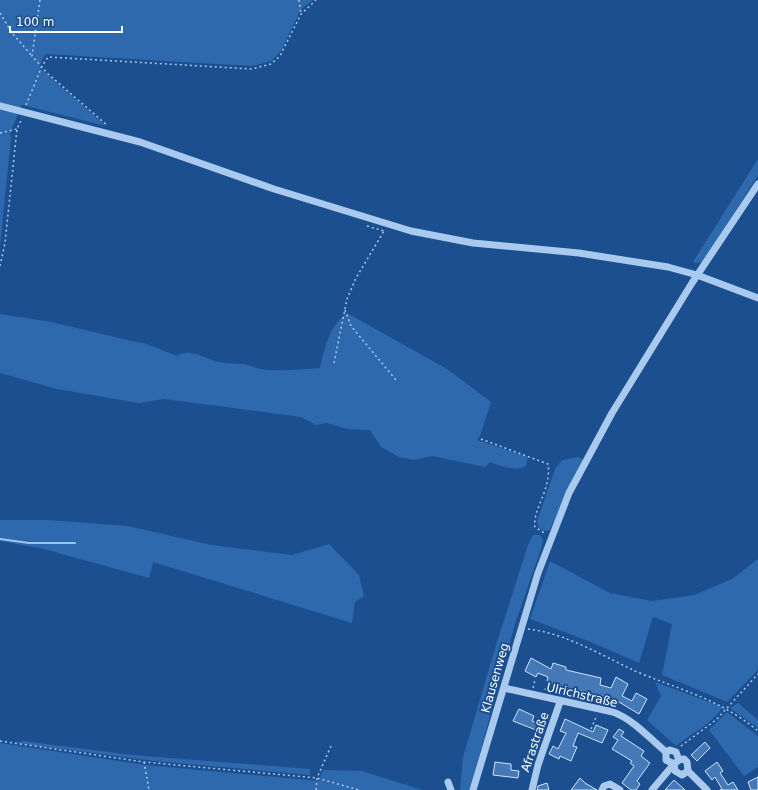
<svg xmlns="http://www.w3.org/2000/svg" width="758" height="790" viewBox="0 0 758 790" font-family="'DejaVu Sans',sans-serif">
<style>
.green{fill:#2e69ad}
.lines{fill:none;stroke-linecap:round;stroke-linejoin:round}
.stream{stroke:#9cc4f0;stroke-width:2}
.building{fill:#4478b7;stroke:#cfe3fa}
.path{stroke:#a9c9ee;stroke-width:1.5;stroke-dasharray:2 3;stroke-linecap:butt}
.minor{stroke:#a9c9ee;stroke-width:7}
.labels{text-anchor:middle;stroke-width:4;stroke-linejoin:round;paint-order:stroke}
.street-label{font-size:12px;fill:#fff;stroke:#1b4f8f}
</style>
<rect width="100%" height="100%" fill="#1b4f8f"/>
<g class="green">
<polygon points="0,0 313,0 301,9 281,51 271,61 253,66 45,54 39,67 106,126 22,105 10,133 11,138 0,245"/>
<polygon points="758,159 758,175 703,262 697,263 693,262"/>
<path d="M347,313L447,369L491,402L480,436L477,440L528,457L526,466C514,472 502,466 490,462L485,467L432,456L414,460L399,457L381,447L370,430L347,429L327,423L316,425L301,417L164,399L139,403L57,389L0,373V314L51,322L136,342L144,343L177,356C189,348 202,357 215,361C224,364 233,363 243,364C249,365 255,368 261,369C280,372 301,369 320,368C325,348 328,327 347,313Z"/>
<path d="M578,457L583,459L550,530C543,532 538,529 537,521L555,469L562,460Z"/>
<polygon points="0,520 48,520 128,526 211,545 292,555 329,544 359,575 364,596 355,602 352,623 153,562 149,578 40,548 0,541"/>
<polygon points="533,535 540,535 543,540 541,549 515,624 470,790 460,790 463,757 497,642 528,545"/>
<polygon points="758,559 758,670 727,702 662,675 672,624 653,617 639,663 591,642 530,619 550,561 610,593 652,601 694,595 732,579"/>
<path d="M655,682L723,707C711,724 692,733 676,746L647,720L661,696Z"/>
<polygon points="738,703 758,720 758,728 730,708"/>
<polygon points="727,712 758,736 758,767 744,776 709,730"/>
<polygon points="23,741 132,755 310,769 310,775 155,761 15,743"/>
<polygon points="0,743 145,765 319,781 323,770 362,771 422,790 0,790"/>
</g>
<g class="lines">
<polyline class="stream" points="0,539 29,543 75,543"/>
</g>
<g class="building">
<polygon points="531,658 551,669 553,663 566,667 566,670 601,678 600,685 611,688 616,677 628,684 622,696 632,701 636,693 647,699 639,714 619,702 618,703 605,696 597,695 597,697 587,694 587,692 568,689 547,681 548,677 538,673 536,677 525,671"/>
<polygon points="519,709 534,716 532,721 539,724 536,730 513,721"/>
<polygon points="565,719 593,732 596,725 608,730 602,743 578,733 573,746 577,747 571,761 560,756 559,759 549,754 553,746 558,749 566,733 560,731"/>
<polygon points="619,729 624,732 621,736 644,751 641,756 650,763 637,781 640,784 636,790 631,790 622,783 634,766 630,763 632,761 612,749 618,740 613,737"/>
<polygon points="705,742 710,748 697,761 691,755"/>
<polygon points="495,762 511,764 511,770 519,771 518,778 493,775"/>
<polygon points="717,762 723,771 720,773 728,785 733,782 738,790 720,790 722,789 715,777 712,780 705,771"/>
<polygon points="758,777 758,790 751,790 748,782"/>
<polygon points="580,778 585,783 597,790 571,790"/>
<polygon points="674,780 685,790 665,790"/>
<polygon points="547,783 549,790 537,790 538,786"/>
</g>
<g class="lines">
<g class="path">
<polyline points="40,0 32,56 47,73 108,126"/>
<polyline points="299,0 301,14"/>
<polyline points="0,13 12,33 32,56"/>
<polyline points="26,105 42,66 48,57 252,69 271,64 280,56 301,14 316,0"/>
<polyline points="0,133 17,129"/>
<polyline points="367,226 384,231"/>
<polyline points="0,266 5,243 17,129 22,118"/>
<polyline points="345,310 351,326 396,380"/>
<polyline points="334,363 347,299 356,278 384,231"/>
<path d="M481,439L548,464C552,489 532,510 535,527L546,534"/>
<path d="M528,629C565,633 601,655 635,671C680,690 720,699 758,731"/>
<polyline points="533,688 535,680"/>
<polyline points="545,690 547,685"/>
<polyline points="537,720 546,723"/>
<polyline points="591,729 597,715"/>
<polyline points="0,741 144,762 317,778 359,790"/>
<polyline points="681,746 717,719 758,674"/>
<polyline points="144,762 149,790"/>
<polyline points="316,790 317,778 331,746"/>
</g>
<g class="minor">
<polyline points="0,106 140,142 274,189 411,231 473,243 579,253 668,267 697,275 758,298"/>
<path d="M504,688L613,712C634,720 648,737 666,752L670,750L676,752L679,760"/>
<polyline points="688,771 682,775 675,771 674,764 679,760 684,759 687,762 688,771 707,790"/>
<polyline points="448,782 451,790"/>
<polyline points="473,790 538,573 569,493 612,413 692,283 758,184"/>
<polyline points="532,790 538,765 560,702"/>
<polyline points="602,790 604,786 610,784 620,790"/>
<polyline points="652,790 674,764 666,760 666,752"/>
</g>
</g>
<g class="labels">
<g class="street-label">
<text transform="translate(495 678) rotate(-74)" y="4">Klausenweg</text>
<text transform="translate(582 695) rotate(13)" y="4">Ulrichstraße</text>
<text transform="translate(535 742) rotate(-71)" y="4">Afrastraße</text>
</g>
</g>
<path d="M10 26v6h112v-6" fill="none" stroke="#ffffff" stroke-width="2"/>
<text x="16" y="26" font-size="12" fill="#ffffff" stroke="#1b4f8f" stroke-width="3" paint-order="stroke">100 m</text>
</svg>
